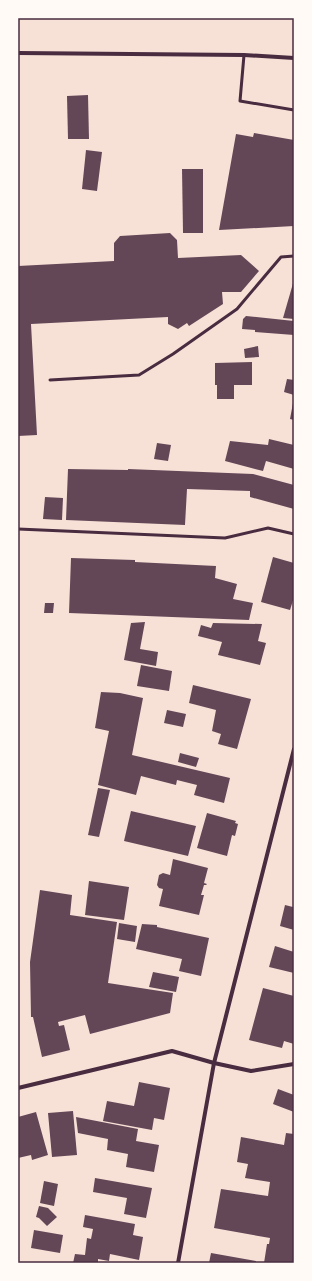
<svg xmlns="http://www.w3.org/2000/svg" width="312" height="1281" viewBox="0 0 312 1281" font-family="Ubuntu,sans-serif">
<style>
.building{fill:#644757}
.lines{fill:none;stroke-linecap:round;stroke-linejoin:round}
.service{stroke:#4a2c40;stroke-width:3}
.minor{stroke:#4a2c40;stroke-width:4}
.neatline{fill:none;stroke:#4a2c40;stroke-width:1.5}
</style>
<rect width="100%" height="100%" fill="#f7e1d7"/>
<g class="building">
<polygon points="88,95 89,139 68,139 67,96"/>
<polygon points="254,133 294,140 294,226 219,230 236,134 253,137"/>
<polygon points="86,150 102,152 97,191 82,189"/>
<polygon points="182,169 203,169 203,233 183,233"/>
<polygon points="170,233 177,240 178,258 241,255 259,271 241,292 222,292 223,304 189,326 187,323 178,329 168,324 168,317 31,324 37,435 18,436 18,266 114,261 114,243 120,236"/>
<polygon points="294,280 294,319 283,318"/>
<polygon points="246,316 294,321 294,335 255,332 255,330 242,329 243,319"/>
<polygon points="258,346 259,357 245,358 244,349"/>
<polygon points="252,362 252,385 234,385 234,399 217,399 217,385 215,385 215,363"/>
<polygon points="287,379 294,380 294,395 284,392"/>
<polygon points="293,403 294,404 294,420 290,419"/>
<polygon points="269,439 294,445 294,469 266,461 263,471 225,461 230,441 268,445"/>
<polygon points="157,443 171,445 168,461 154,459"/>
<polygon points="68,469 128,470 128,469 253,474 294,485 294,509 250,497 250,491 187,489 185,525 66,520"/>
<polygon points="45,497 63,498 62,520 43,519"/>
<polygon points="273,557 294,563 294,597 290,610 261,602"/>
<polygon points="71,558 135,560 135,562 216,566 215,578 237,584 233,599 253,603 249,620 69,613"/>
<polygon points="45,603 54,603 53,613 44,613"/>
<polygon points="145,622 140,649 158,652 156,666 124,660 131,623"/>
<polygon points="213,623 262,624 258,641 266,643 260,665 218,655 222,642 198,636 201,625 211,628"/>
<polygon points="141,665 172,671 169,691 137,686"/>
<polygon points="193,685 251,699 237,749 218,744 221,734 212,731 216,710 189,703"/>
<polygon points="101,692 120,693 143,698 132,755 230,778 224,803 194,795 197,785 177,780 176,785 141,776 136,795 98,785 109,731 95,728"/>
<polygon points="167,710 186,714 183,727 164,723"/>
<polygon points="180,753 199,758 196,767 178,762"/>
<polygon points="98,788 110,790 99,837 88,835"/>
<polygon points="131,811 196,826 188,856 124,841"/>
<polygon points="207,813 236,821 235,823 238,824 235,836 232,835 227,856 197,848"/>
<polygon points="173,859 208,868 204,883 207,884 206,885 204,885 201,895 204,895 199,915 159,906 163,889 159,888 157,885 159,875 163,873 170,875"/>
<polygon points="89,881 129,887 124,920 85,915"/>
<polygon points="40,890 72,895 70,915 117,922 108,983 173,993 170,1013 90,1034 85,1015 58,1022 59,1026 64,1025 70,1050 42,1057 33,1017 31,1017 30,962"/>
<polygon points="294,904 294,930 280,926 285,905 293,907"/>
<polygon points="119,923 137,926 135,942 117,939"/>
<polygon points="142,924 157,925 157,927 209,938 201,976 179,971 182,959 136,949"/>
<polygon points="275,946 294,952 294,973 269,967"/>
<polygon points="153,972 179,977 176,992 149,987"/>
<polygon points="263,988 294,996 294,1044 284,1041 282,1048 249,1040"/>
<polygon points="139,1082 170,1088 164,1120 154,1118 152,1130 103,1121 107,1101 134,1106"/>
<polygon points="278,1089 294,1095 294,1112 273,1104"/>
<polygon points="73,1111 77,1155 52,1157 48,1113"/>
<polygon points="36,1112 48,1155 32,1160 31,1155 18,1158 18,1117"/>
<polygon points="76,1117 138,1129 136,1141 159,1145 154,1172 126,1167 128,1154 107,1150 108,1139 78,1133"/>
<polygon points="286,1133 294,1134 294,1263 264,1263 267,1244 269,1244 270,1238 214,1228 221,1189 268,1196 270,1182 245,1178 248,1164 237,1162 241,1137 284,1145"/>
<polygon points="95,1178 152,1188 146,1218 124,1214 127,1198 93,1192"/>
<polygon points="44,1181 58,1184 54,1206 40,1203"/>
<polygon points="39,1206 48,1208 57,1217 47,1226 39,1218 36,1217"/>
<polygon points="85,1215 135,1224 133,1235 143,1237 139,1260 110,1254 109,1261 98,1259 98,1263 73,1263 75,1254 85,1255 87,1238 91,1239 93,1229 83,1227"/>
<polygon points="34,1230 63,1235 60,1253 31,1248"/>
<polygon points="211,1253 256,1261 256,1263 209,1263"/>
</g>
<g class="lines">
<g class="service">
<polyline points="244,55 240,101 294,110"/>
<polyline points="50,380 139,375 173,354 237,309 281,257 294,256"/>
<polyline points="18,529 225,538 268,528 294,534"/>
</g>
<g class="minor">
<polyline points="18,53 244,55 294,58"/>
<polyline points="18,1088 172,1051 214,1063 251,1071 294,1064"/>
<polyline points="178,1263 214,1063 294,749"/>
</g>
</g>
<rect width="312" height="1281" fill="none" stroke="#fffaf5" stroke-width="38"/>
<rect x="19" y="19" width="274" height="1243" class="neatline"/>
</svg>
